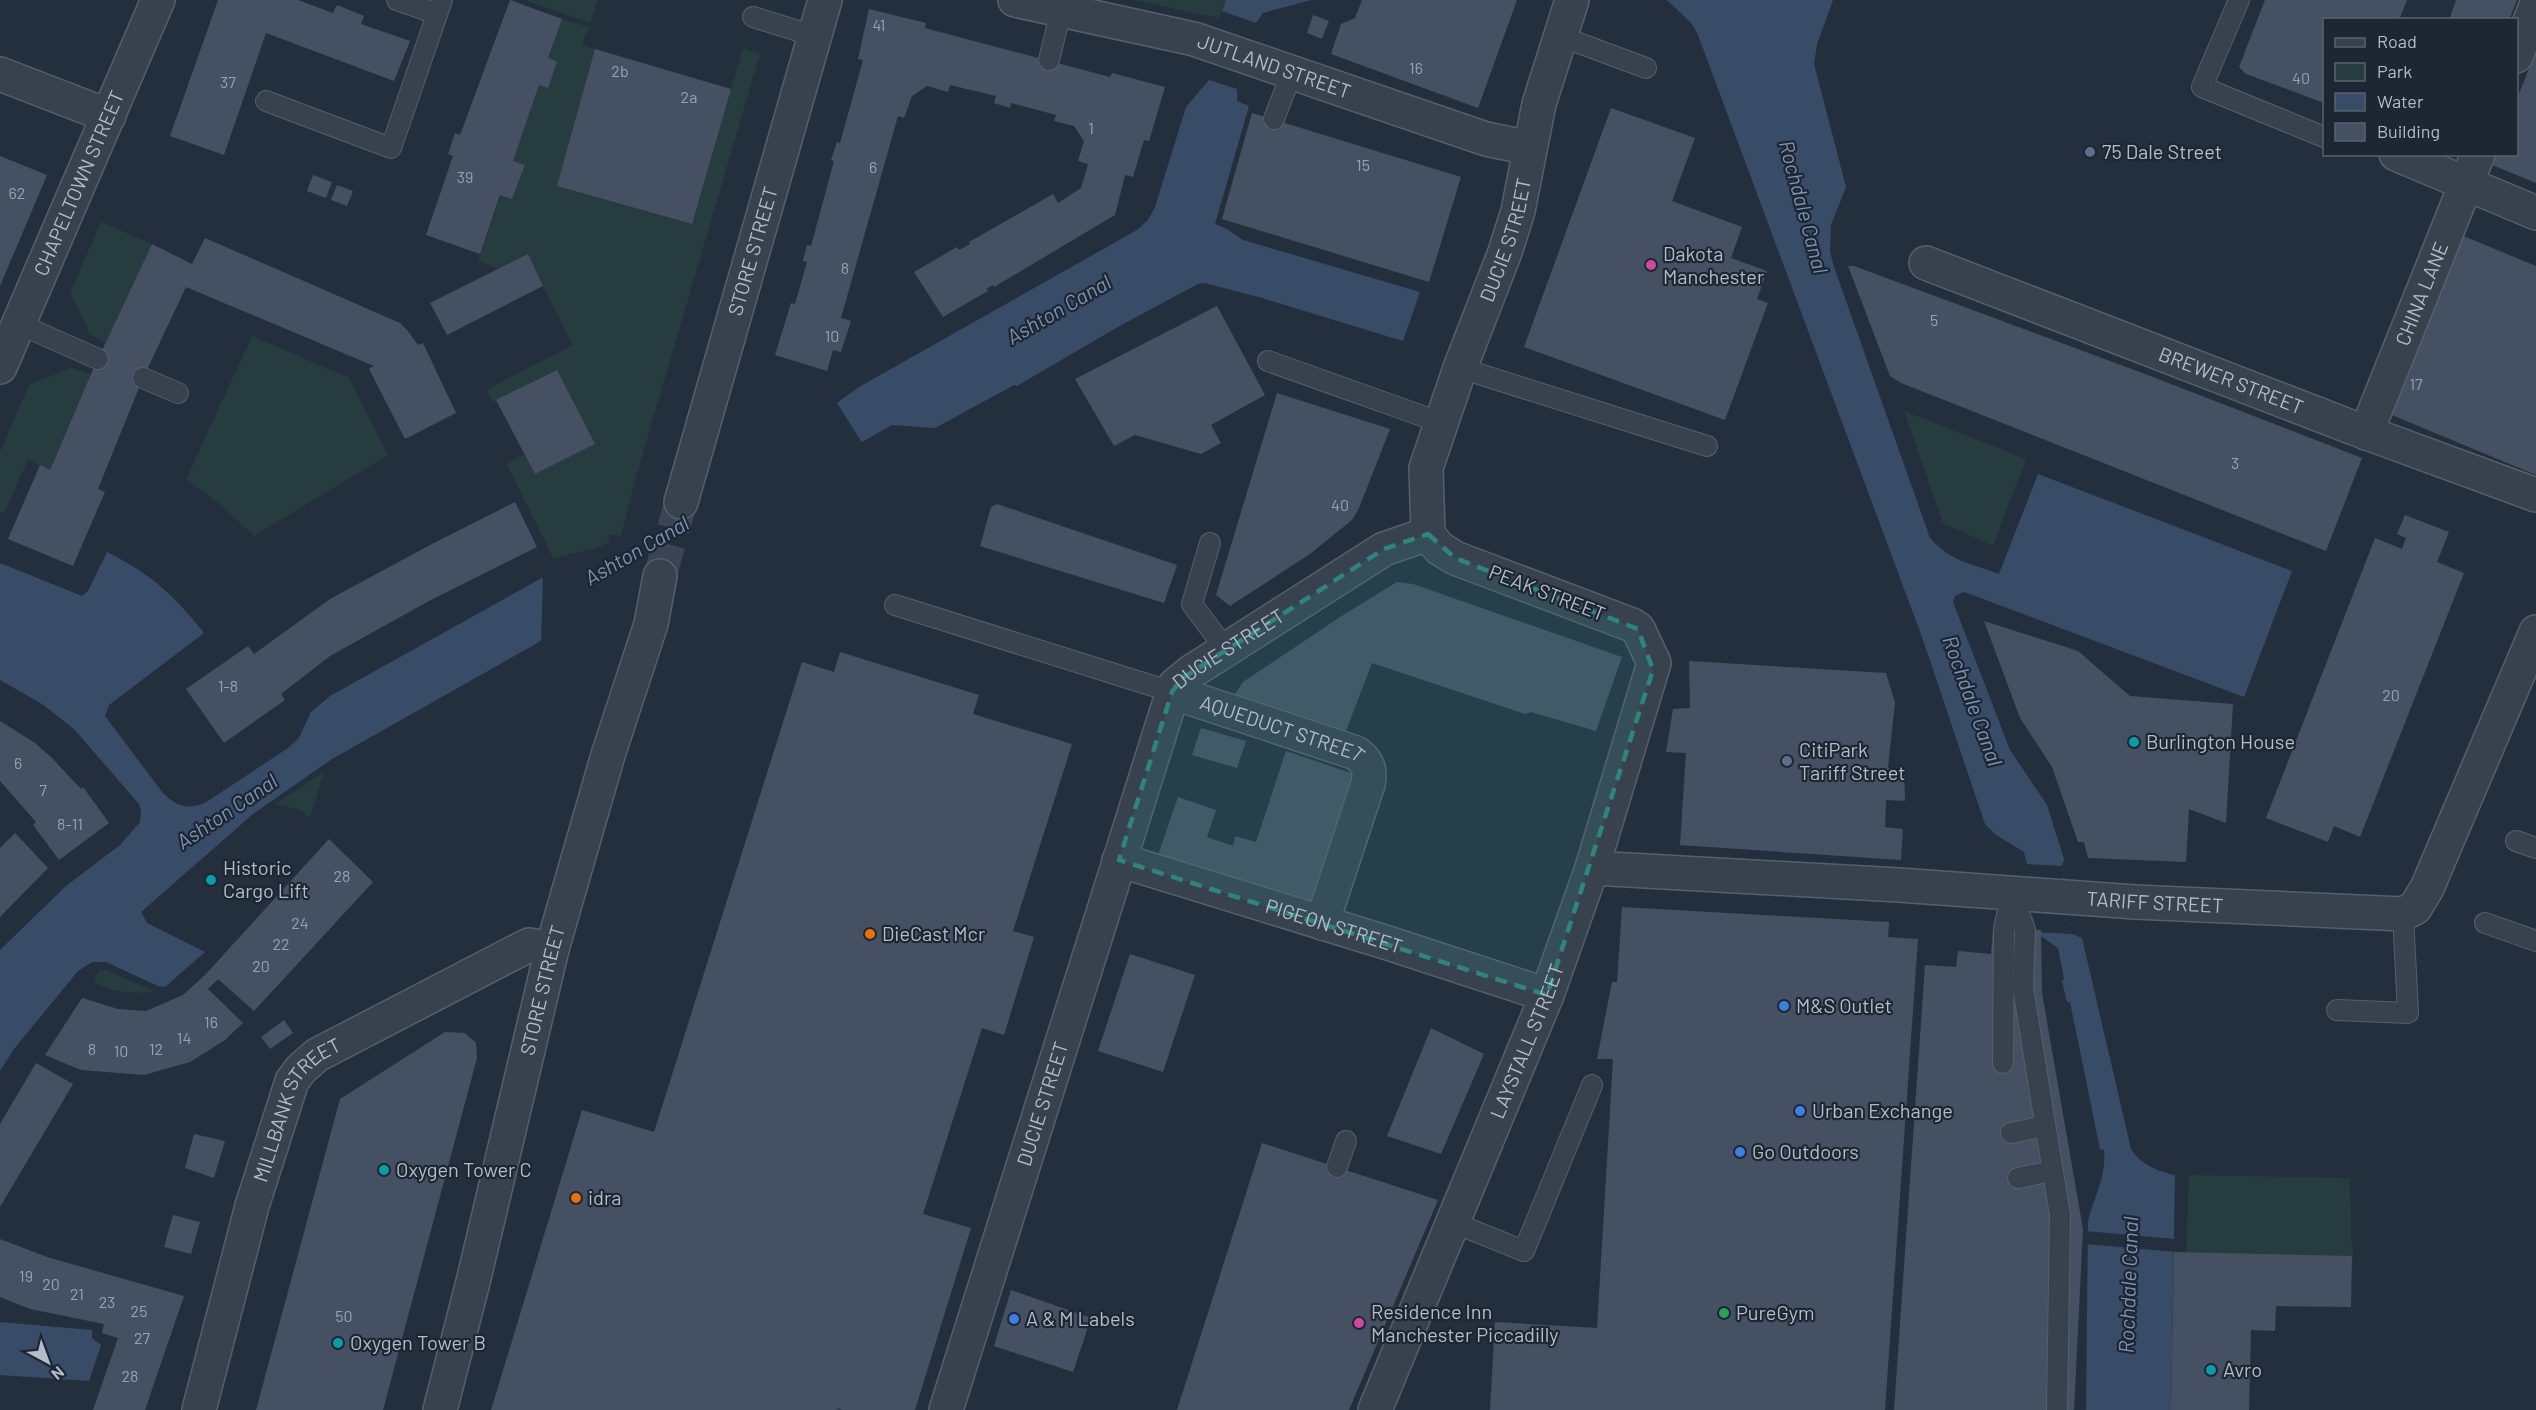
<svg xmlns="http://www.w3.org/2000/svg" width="2536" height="1410" viewBox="0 0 2536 1410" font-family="Barlow,sans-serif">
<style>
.green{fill:#263c3f}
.water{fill:#394c67}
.pier{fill:#242f3e}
.building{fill:#455162}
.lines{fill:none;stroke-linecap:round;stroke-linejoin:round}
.tertiary-tunnel{stroke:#3a4453;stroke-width:33;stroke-dasharray:33 16;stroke-linecap:butt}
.service-casing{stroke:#565f6c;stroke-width:22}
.minor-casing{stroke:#565f6c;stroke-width:36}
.tertiary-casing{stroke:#565f6c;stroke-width:36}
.service{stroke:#38414e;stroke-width:20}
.minor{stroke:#38414e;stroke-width:33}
.tertiary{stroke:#38414e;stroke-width:33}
.marked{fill:#308480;fill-opacity:0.2;stroke:#308480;stroke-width:4.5;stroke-dasharray:12 8;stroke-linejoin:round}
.service-dot{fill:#5c6f8a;stroke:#1d2633;stroke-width:2}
.hotel-dot{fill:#d1479c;stroke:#1d2633;stroke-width:2}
.culture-dot{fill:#0f9aa8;stroke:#1d2633;stroke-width:2}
.food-dot{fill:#e8710a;stroke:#1d2633;stroke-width:2}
.shop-dot{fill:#3f7fe0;stroke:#1d2633;stroke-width:2}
.leisure-dot{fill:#2e9e5b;stroke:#1d2633;stroke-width:2}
.labels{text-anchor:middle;stroke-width:4.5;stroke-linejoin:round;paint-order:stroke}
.number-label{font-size:16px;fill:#98a1af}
.street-label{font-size:20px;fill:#b4bcc9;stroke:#1d2633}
.poi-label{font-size:20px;fill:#b4bcc9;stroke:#1d2633;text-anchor:start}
.water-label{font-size:21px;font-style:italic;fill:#7c92b1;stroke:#1d2633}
</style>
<rect width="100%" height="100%" fill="#242f3e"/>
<g class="green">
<polygon points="525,0 598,0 590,23"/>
<polygon points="1134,0 1226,0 1219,18"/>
<polygon points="562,19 589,27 582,45 595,49 558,186 691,224 743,48 760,54 638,470 621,536 610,534 608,543 596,548 553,558 507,464 524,454 535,474 594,444 557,370 493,402 486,390 573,345 543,286 478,261 539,85 548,88 557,62 548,58"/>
<polygon points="101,222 152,244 106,342 90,334 70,293"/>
<polygon points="252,336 349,378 388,455 254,536 222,506 186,479"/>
<polygon points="71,368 91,374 50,470 28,460 4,513 0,512 0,452 29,385"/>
<polygon points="1904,411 2026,459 1993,546 1943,523"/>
<polygon points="324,772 310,818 301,810 275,804"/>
<path d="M100,970H106L154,991C140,995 103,992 94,980Z"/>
<polygon points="2189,1175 2350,1178 2351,1237 2354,1257 2186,1253"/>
</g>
<g class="water">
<polygon points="1226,0 1311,0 1263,13 1256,23 1222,11"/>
<path d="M1667,0H1833L1817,44L1814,64L1846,187L1831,225L1830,252L1834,267L1930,538C1951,562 1971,563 1999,574L2038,474L2292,571L2244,697L1978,597L1964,592L1955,596L1953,602L2010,750L2047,805L2064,859L2062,866L2072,934L2082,938L2131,1149C2140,1164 2159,1172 2175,1175L2171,1410H2086L2088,1221C2094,1197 2107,1175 2104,1150L2100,1149L2070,1002H2067L2062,981L2064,979L2058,948L2035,932L2027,864L2024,852L1996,835L1985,824L1922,637L1698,35L1692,24Z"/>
<path d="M1209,80L1237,89V101L1249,106L1215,224L1227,229L1243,240L1420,292L1403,341L1262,298L1205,283L1198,284L1116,328L1017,386L1014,385L935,428L892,425L581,600L539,642L332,759L253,814L141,912L147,923L205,952L165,987L158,986L106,962H92L78,971L14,1049L0,1071V950L66,886L120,845L140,822L141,811L139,804L74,729L42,704L0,680V563L82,596L88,591L107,552C151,574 174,595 204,633L109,705L105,716L163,793C176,806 187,810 205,803L288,748L299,738L311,712L330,696L540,579L561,571L589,565L780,456L824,412L859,387L1137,230L1148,220L1155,207L1186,107Z"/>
<polygon points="0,1322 92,1330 92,1338 101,1345 89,1381 0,1375"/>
</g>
<g class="pier">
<polygon points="835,400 863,444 573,609 541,645 543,574 588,562 778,454 786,442"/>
<polygon points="2027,864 2062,866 2072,934 2035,932"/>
<polygon points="2085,1231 2176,1239 2177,1252 2085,1244"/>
</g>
<g class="building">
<polygon points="218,0 298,0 333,13 337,5 364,16 361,24 410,41 394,81 266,33 224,155 170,136"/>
<polygon points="510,0 562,19 548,58 557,62 548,88 539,85 513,161 525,165 512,199 500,195 480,254 426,235 453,156 448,154 455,133 460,135"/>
<polygon points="1362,0 1517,0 1478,108 1331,54 1341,24 1355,18"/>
<polygon points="2265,0 2407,0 2399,20 2324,20 2324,103 2246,74 2239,67"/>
<polygon points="2456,0 2517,0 2509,20 2449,20"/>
<polygon points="869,9 926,23 925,28 1110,77 1112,73 1165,87 1149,141 1144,140 1133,177 1125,175 1115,215 994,287 993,285 986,289 988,291 943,317 914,272 957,247 959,250 970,244 969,242 1053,194 1058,203 1081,188 1088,164 1078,161 1084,141 1074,126 1054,121 1056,115 1011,103 1010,108 994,103 996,96 950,85 948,92 927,86 912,96 904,118 898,116 841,318 851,321 841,352 833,350 827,371 775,355 791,303 795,304 807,262 803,261 807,245 811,246 834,161 831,160 837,142 840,143 863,60 858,59"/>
<polygon points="1313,15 1329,21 1322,39 1307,33"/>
<polygon points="595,49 731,89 692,224 557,186"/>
<polygon points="2536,51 2536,183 2490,164 2493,154 2517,154 2517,99"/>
<polygon points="1611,108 1695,138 1672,201 1742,227 1731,258 1767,271 1757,299 1768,303 1725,420 1524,347"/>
<polygon points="1252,113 1461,177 1429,282 1222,219"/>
<polygon points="0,156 47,175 0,286"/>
<polygon points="313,175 332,182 326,198 307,191"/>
<polygon points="337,185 353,191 347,206 331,200"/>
<polygon points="2461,235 2536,266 2536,475 2387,413"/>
<polygon points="205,238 400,323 408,331 418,345 423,343 456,413 405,439 369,369 374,366 186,287 143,378 98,489 105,492 73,566 8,539 40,465 50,470 91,374 152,244 192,264"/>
<polygon points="528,254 543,286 447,335 430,303"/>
<polygon points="1848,266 1854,266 2145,374 2362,458 2326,551 1901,383 1890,376"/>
<polygon points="1217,306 1265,395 1211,425 1221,443 1201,454 1135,435 1114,446 1075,379"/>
<polygon points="557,370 595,444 535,474 496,400"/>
<polygon points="1277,393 1390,429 1359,508 1352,520 1310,554 1230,606 1216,595"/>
<polygon points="515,502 537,547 429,601 330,656 281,694 285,700 224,743 186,689 248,646 254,654 330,599 430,545"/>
<polygon points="997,504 1177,565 1164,603 980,546 991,507"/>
<polygon points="2405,515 2449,532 2437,562 2464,573 2360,837 2334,826 2328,842 2266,818 2375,538 2402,549 2406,538 2397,534"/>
<polygon points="1397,582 1413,584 1622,657 1596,731 1531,712 1525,714 1372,663 1344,736 1237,699 1235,694 1243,682 1340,617"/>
<polygon points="1984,621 2078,651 2130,696 2233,704 2226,823 2189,809 2186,862 2088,858 2084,842 2078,842 2052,767 2020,718"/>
<polygon points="840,652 979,695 973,714 1072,744 1013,931 1034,937 1004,1035 982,1028 923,1214 971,1228 915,1410 843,1410 834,1407 839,1410 491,1410 582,1110 654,1132 802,662 834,672"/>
<polygon points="1689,661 1886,673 1895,703 1888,768 1904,771 1905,801 1886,800 1885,827 1903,829 1901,860 1680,845 1686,753 1666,752 1673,709 1690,708"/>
<polygon points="0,721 35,743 52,758 81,789 83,787 109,823 59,860 33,825 36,822 0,781"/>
<polygon points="1201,728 1246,741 1237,768 1192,755"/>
<polygon points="1286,751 1357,775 1314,905 1158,855 1178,797 1216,810 1207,837 1233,846 1235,836 1256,842"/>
<polygon points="15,833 48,868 0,917 0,848"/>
<polygon points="329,839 373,882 254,1011 218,979 208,989 243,1023 225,1040 190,1062 144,1075 81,1070 45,1055 82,998 118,1009 146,1011 183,995 206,974"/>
<polygon points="1622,907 1889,922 1888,937 1918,939 1885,1410 1490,1410 1495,1322 1597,1328 1613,1059 1597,1059 1612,982 1617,982"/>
<polygon points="1993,928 2041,930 2042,993 2083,1229 2074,1410 1894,1410 1925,965 1956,967 1958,951 1991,954"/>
<polygon points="1130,954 1195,975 1163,1072 1098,1051"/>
<polygon points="284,1020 293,1033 270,1049 261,1037"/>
<polygon points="1431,1028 1484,1054 1441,1154 1387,1136"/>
<polygon points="445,1032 465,1033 476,1043 477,1058 383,1410 256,1410 340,1099"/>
<polygon points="36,1063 73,1084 0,1207 0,1124"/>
<polygon points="194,1134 225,1141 214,1178 185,1168"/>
<polygon points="1262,1143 1438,1200 1349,1410 1177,1410"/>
<polygon points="173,1215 200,1222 191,1254 164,1247"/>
<polygon points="0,1239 47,1257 184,1296 145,1410 93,1410 118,1338 102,1333 104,1324 30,1309 0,1297"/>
<polygon points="2174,1252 2352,1256 2351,1307 2276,1306 2275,1331 2251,1330 2249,1410 2171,1410"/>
<polygon points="1011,1290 1091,1318 1073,1372 994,1346"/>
</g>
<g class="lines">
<polyline class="tertiary-tunnel" points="660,576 681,502"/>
<defs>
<g id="service">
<polyline points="397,0 437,14"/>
<polyline points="2239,0 2202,87 2324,137"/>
<polyline points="753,17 814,36"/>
<polyline points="1560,36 1646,68"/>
<polyline points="1049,60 1061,11"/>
<polyline points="266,101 391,148 442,0"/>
<polyline points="1274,119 1292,72"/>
<polyline points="19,324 98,359"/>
<polyline points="1268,361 1442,423"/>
<polyline points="1460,368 1707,446"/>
<polyline points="143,378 178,393"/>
<polyline points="1210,543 1192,604 1226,650"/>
<polyline points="895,605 1172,692"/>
<polyline points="2516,841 2536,848"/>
<polyline points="2012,894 2025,930 2023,988 2060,1215 2057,1410"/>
<polyline points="2485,923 2536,941"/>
<polyline points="2337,1010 2408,1013 2403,914"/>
<polyline points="2003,1063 2004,928 2012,894"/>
<polyline points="2011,1133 2044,1126"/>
<polyline points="1337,1167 1346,1141"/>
<polyline points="2018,1178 2052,1171"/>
<polyline points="1452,1222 1524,1251 1592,1085"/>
</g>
<g id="minor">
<path id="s1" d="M1015,0L1194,39L1486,139L1530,148"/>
<polyline points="2516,56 2536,6"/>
<polyline points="0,74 109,116"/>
<polyline points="2396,154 2536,213"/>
<path id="s2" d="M1926,263L2351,427L2536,495"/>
<path id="s3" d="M0,367L158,0"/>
<path id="s4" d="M2366,433L2478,154"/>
<path id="s5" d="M1428,534L1426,468L1460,368L1505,252L1518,211L1539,104L1572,0"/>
<path id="s6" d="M1172,692L1356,753C1368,762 1371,770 1368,784L1322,923"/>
<path id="s7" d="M1119,860L1388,943L1547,995"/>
<path id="s8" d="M1592,868L1899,885L2135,902L2403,914L2415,908L2427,888L2536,632"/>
<path id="s9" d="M199,1410L252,1206L292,1081L301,1069L317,1055L521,949L529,945L552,949"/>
<path id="s10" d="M946,1410L1175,685L1191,672L1384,549L1428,534"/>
<path id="s11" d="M1375,1410L1547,995L1592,868L1654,663L1638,629L1632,625L1455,558L1439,548L1428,534"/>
</g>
<g id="tertiary">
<path id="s12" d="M681,502L825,0"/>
<path id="s13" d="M440,1410L473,1282L552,949L608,755L651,624L660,576"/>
</g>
</defs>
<use href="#service" class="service-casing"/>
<use href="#minor" class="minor-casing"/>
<use href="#tertiary" class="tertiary-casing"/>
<use href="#service" class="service"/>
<use href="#minor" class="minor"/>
<use href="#tertiary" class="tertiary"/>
</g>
<path class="marked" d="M1428,534L1455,558L1638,629L1653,670L1547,995L1119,860L1172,692L1181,679L1384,549Z"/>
<g class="service-dot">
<circle cx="2090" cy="152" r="6"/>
<circle cx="1787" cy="761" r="6"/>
</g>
<g class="hotel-dot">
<circle cx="1651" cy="265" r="6"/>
<circle cx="1359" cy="1323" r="6"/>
</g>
<g class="culture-dot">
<circle cx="2134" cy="742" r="6"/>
<circle cx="211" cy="880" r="6"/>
<circle cx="384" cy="1170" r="6"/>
<circle cx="338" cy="1343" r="6"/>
<circle cx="2211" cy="1370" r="6"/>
</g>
<g class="food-dot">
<circle cx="870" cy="934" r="6"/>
<circle cx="576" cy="1198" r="6"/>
</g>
<g class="shop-dot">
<circle cx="1784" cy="1006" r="6"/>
<circle cx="1800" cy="1111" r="6"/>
<circle cx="1740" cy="1152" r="6"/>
<circle cx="1014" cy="1319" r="6"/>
</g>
<circle class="leisure-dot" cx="1724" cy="1313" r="6"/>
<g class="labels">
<g class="number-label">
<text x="879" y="31">41</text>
<text x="1416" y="74">16</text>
<text x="620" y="77">2b</text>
<text x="2301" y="84">40</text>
<text x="228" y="88">37</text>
<text x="689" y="103">2a</text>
<text x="1091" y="134">1</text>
<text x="1363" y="171">15</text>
<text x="873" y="173">6</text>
<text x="465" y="183">39</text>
<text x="17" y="199">62</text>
<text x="845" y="274">8</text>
<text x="1934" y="326">5</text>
<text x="832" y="342">10</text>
<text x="2416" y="390">17</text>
<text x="2235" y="469">3</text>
<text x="1340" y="511">40</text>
<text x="228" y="692">1-8</text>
<text x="2391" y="701">20</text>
<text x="18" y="769">6</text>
<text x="43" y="796">7</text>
<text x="70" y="830">8-11</text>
<text x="342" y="882">28</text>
<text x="300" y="929">24</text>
<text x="281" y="950">22</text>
<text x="261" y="972">20</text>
<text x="211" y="1028">16</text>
<text x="184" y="1044">14</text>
<text x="92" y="1055">8</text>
<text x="156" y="1055">12</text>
<text x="121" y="1057">10</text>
<text x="26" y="1282">19</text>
<text x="51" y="1290">20</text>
<text x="77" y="1300">21</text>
<text x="107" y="1308">23</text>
<text x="139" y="1317">25</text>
<text x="344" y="1322">50</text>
<text x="142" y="1344">27</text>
<text x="130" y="1382">28</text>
</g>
<g class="street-label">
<text dy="7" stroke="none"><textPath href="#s1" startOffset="268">JUTLAND STREET</textPath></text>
<text dy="7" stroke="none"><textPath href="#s3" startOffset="200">CHAPELTOWN STREET</textPath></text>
<text dy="7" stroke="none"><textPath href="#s5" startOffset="308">DUCIE STREET</textPath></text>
<text dy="7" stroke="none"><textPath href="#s12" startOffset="261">STORE STREET</textPath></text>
<text dy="7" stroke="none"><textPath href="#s4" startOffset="150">CHINA LANE</textPath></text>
<text dy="7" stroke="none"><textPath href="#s2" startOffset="327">BREWER STREET</textPath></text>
<text transform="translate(1547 593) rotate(21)" y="7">PEAK STREET</text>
<text dy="7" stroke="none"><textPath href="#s10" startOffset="825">DUCIE STREET</textPath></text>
<text dy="7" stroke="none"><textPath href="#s6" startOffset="116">AQUEDUCT STREET</textPath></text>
<text dy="7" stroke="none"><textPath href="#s8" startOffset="564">TARIFF STREET</textPath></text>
<text dy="7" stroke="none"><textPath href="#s7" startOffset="225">PIGEON STREET</textPath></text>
<text dy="7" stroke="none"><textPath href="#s13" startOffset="432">STORE STREET</textPath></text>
<text dy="7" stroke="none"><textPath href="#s11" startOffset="399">LAYSTALL STREET</textPath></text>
<text dy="7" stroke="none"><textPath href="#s10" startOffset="321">DUCIE STREET</textPath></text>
<text dy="7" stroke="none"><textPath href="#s9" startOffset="320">MILLBANK STREET</textPath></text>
</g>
<g class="poi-label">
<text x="2102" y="159">75 Dale Street</text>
<text x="1663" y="261">Dakota<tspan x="1663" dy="23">Manchester</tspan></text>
<text x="2146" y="749">Burlington House</text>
<text x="1799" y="757">CitiPark<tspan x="1799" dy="23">Tariff Street</tspan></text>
<text x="223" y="875">Historic<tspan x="223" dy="23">Cargo Lift</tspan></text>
<text x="882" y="941">DieCast Mcr</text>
<text x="1796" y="1013">M&amp;S Outlet</text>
<text x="1812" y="1118">Urban Exchange</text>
<text x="1752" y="1159">Go Outdoors</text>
<text x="396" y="1177">Oxygen Tower C</text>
<text x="588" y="1205">idra</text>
<text x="1371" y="1319">Residence Inn<tspan x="1371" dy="23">Manchester Piccadilly</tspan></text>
<text x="1736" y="1320">PureGym</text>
<text x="1026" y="1326">A &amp; M Labels</text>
<text x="350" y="1350">Oxygen Tower B</text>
<text x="2223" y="1377">Avro</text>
</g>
<g class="water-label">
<text transform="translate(1803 207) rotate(75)" y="7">Rochdale Canal</text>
<text transform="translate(1059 310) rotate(-30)" y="7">Ashton Canal</text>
<text transform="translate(637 551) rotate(-30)" y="7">Ashton Canal</text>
<text transform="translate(1972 701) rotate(70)" y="7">Rochdale Canal</text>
<text transform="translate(227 812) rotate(-34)" y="7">Ashton Canal</text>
<text transform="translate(2129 1285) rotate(-88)" y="7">Rochdale Canal</text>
</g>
</g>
<rect x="2323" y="18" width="195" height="138" fill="#1d2633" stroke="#59626f" stroke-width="1.5"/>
<rect x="2335" y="38" width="30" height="9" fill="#38414e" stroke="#59626f" stroke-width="1.5"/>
<text x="2377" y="48" font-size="18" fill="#b4bcc9">Road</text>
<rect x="2335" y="63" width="30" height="18" fill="#263c3f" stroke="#59626f" stroke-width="1.5"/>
<text x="2377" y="78" font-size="18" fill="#b4bcc9">Park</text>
<rect x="2335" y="93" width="30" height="18" fill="#394c67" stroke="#59626f" stroke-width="1.5"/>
<text x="2377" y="108" font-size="18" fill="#b4bcc9">Water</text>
<rect x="2335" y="123" width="30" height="18" fill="#455162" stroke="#59626f" stroke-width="1.5"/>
<text x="2377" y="138" font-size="18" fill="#b4bcc9">Building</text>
<g transform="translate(48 1362) rotate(139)" stroke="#1d2633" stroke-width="4.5" paint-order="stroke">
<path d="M0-4.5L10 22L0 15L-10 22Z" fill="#b4bcc9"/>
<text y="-9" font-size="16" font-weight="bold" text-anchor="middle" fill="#b4bcc9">N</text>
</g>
</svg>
